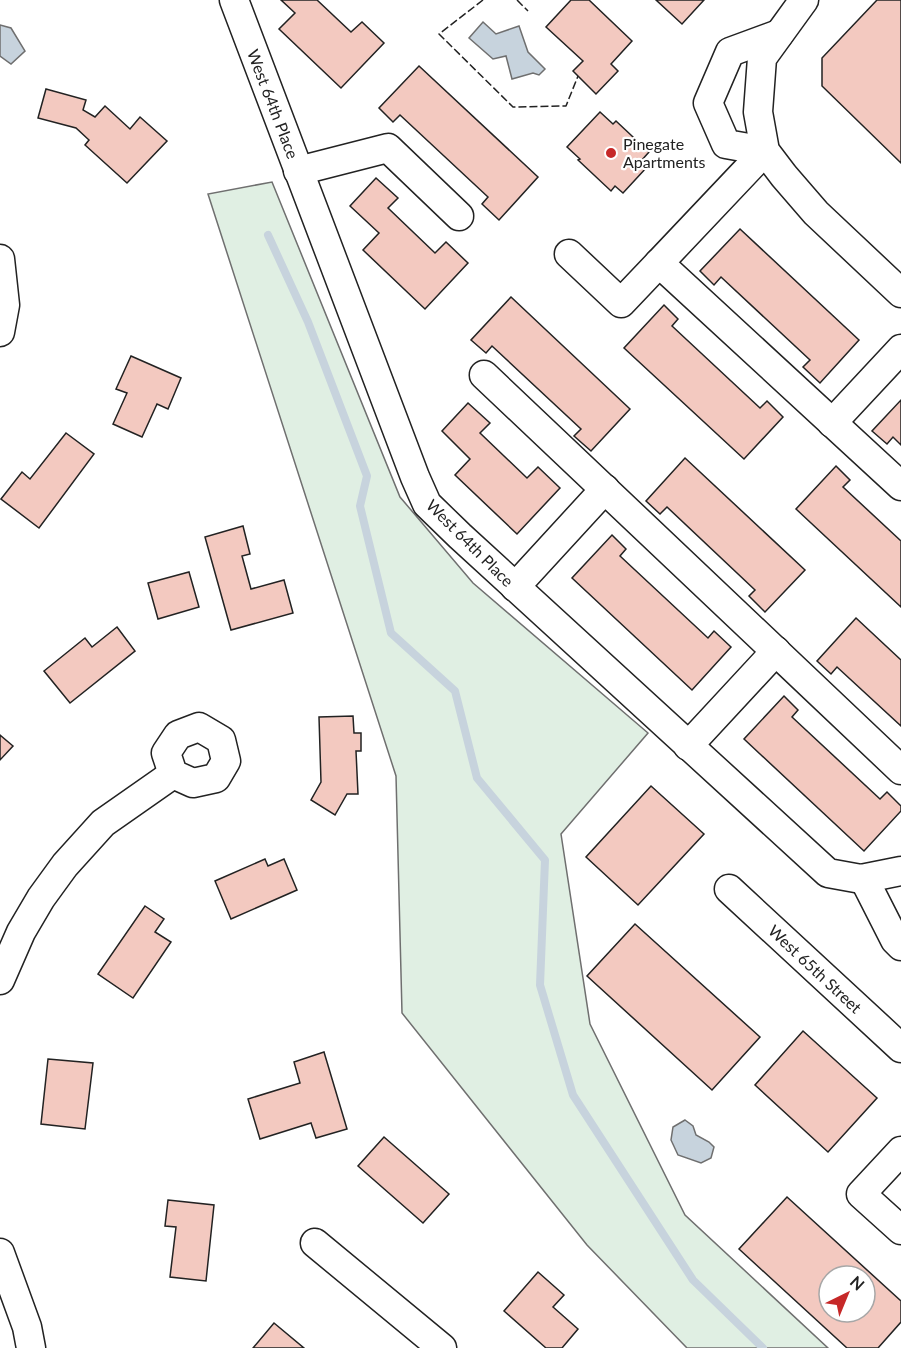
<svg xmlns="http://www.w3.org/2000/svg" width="901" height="1348" viewBox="0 0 901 1348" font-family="Lato,sans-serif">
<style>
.green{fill:#e0efe3;stroke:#6f6f6f;stroke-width:1.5}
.water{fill:#c7d3dd;stroke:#6f6f6f;stroke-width:1.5}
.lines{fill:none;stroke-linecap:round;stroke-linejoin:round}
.stream{stroke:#c7d3dd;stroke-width:8}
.building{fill:#f3c9c0;stroke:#222;stroke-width:1.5;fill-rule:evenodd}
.minor-casing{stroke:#222;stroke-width:31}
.minor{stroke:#fff;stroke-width:28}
.fence{stroke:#222;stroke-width:1.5;stroke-dasharray:8 3;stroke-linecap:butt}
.poi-dot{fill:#c62828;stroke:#fff;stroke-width:2}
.labels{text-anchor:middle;stroke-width:4.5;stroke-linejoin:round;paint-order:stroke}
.street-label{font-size:16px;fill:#222;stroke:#fff}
.poi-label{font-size:16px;fill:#222;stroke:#fff;text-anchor:start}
</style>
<rect width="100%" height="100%" fill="#fff"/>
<polygon class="green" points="272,182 400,497 473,583 648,733 561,834 590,1024 685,1215 828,1348 687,1348 587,1245 402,1013 396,776 208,194"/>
<g class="water">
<polygon points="483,22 496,34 519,26 528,52 545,69 539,75 533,73 512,79 506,56 493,59 469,38"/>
<polygon points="0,25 11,28 25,51 11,64 0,56"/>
<polygon points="685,1120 693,1126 696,1135 709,1142 714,1147 711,1158 701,1163 678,1155 671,1140 673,1127"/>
</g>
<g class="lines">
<polyline class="stream" points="268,235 308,322 367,476 360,506 391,633 455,691 477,778 545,860 540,985 573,1095 693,1280 763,1348"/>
</g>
<g class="building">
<polygon points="281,0 317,0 351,32 362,22 384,43 341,88 279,29 295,13"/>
<polygon points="571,0 589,0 632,41 611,64 618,71 596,94 573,71 583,61 546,27"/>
<polygon points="656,0 704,0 682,24"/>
<polygon points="877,0 901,0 901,163 822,86 822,58"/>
<polygon points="419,66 538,177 499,220 482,204 488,197 400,115 393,122 379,108"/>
<polygon points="46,89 86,100 83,110 95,117 105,106 130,129 140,117 167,141 127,183 85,145 89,140 76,128 38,118"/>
<polygon points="600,112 613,124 616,121 649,152 641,161 647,167 623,193 615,186 611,191 578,160 580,159 567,147"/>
<polygon points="376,178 398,198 388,208 435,253 446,242 468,263 425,309 363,250 379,233 350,206"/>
<polygon points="740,229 859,340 820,383 803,367 810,360 721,277 714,285 700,271"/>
<polygon points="511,297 630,409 591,451 574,436 581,429 492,346 486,353 471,340"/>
<polygon points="664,305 678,319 672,326 760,408 767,401 783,417 744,459 624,348"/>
<polygon points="131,356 181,378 168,409 157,404 142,437 113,424 127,393 116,389"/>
<polygon points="901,400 901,445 893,437 887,444 872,431"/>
<polygon points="468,403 490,423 480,433 527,478 538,467 560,488 517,534 455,475 470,459 442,431"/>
<polygon points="66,433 94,454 39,528 1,499 22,472 30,479"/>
<polygon points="685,458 805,570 765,612 749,596 755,590 667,507 660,514 646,501"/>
<polygon points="836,466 850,480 843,487 901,541 901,607 796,509"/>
<polygon points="243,526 250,554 242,556 251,589 284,580 293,613 231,630 205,537"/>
<polygon points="612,535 626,549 620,556 708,638 714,631 731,647 692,690 572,578"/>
<polygon points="189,572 199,607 158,619 148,583"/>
<polygon points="856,618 901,660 901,726 837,667 831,674 817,661"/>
<polygon points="117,627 135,651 70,703 44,671 85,638 92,647"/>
<polygon points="784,696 798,710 792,717 880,799 887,792 901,806 901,811 864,851 744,739"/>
<polygon points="353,716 354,733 361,733 361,751 356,751 358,794 347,794 335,815 311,800 321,782 319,717"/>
<polygon points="0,735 13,746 0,760"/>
<polygon points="651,786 704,834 638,905 586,857"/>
<polygon points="265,859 268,866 284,859 297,890 231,919 215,881"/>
<polygon points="145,906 164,919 155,932 171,942 133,998 98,974"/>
<polygon points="635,924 760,1037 712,1090 587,976"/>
<polygon points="803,1031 877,1098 828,1152 755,1085"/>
<polygon points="324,1052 347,1129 316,1138 311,1123 260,1139 248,1099 300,1083 294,1062"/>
<polygon points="48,1059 93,1063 85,1129 41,1124"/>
<polygon points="384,1137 449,1194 423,1223 358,1166"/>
<path d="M787,1197L901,1301V1322L878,1348H847L739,1249ZM829,1276H865V1312H829Z"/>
<polygon points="168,1200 214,1205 206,1281 170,1277 176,1227 165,1226"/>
<polygon points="538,1272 564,1295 553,1307 578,1329 562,1348 546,1348 504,1311"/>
<polygon points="274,1323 304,1348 253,1348"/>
</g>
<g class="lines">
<defs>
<g id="minor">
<polyline points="234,0 415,477 427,504 460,536 828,873 861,879 901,871"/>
<polyline points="804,0 762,58 758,112 765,151 784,176 816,213 901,293"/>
<polyline points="765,151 659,263 901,486"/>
<polyline points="765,151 726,144 708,103 730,52 779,34"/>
<polyline points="298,171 388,148 459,216"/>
<polyline points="569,254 621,303 659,263"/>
<polyline points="0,259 5,305 0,332"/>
<polyline points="484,375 901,770"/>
<polyline points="832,423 901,349"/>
<polyline points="515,587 605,489"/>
<polygon points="199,727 221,740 226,761 216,778 193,783 173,774 166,753 178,735"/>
<polyline points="688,746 776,651"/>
<polyline points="864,879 895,940 901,946"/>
<polyline points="729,889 901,1048"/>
<polyline points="0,980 21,932 41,898 65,865 103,823 173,774"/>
<polyline points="901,1151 861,1194 901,1230"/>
<polyline points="315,1243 442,1348"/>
<polyline points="0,1253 27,1327 31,1348"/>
</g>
</defs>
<use href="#minor" class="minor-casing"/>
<use href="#minor" class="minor"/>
<g class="fence">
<polyline points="483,0 439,34 513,107 566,106 578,76"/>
<polyline points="517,0 528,11"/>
</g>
</g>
<circle class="poi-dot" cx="611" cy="153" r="6"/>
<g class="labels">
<g class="street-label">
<text transform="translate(273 104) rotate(69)" y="6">West 64th Place</text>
<text transform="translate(470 543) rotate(45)" y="6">West 64th Place</text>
<text transform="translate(815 969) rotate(43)" y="6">West 65th Street</text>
</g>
<g class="poi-label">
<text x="623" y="150">Pinegate<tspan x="623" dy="18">Apartments</tspan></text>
</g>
</g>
<g transform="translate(847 1294) rotate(43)"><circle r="28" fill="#ffffff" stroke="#a7a7a7" stroke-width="1.5"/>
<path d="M0-4.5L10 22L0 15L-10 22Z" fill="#c62828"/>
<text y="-9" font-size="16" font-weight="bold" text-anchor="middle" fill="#222222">N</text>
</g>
</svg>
